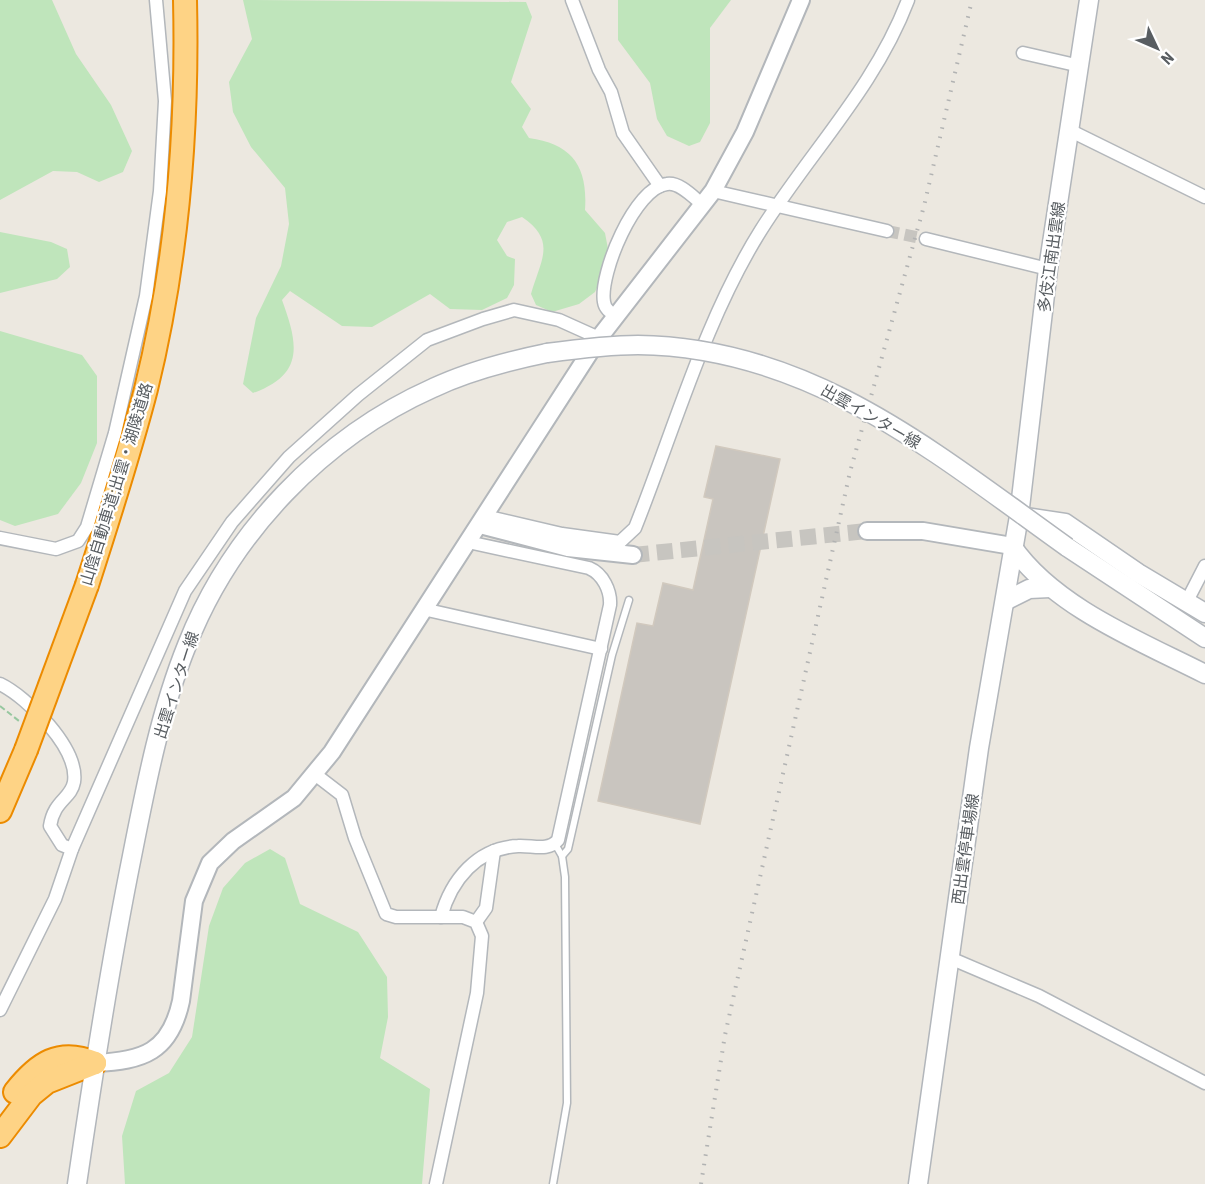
<svg xmlns="http://www.w3.org/2000/svg" width="1205" height="1184" viewBox="0 0 1205 1184" font-family="'Roboto Condensed','Noto Sans JP',sans-serif">
<style>
.green{fill:#bfe5bb}
.building{fill:#c9c5bf;stroke:#d1c9be;stroke-width:1.5}
.lines{fill:none;stroke-linecap:round;stroke-linejoin:round}
.minor-tunnel{stroke:#c7c5c0;stroke-width:12;stroke-dasharray:12 6;stroke-linecap:butt}
.tertiary-tunnel{stroke:#c7c5c0;stroke-width:16;stroke-dasharray:16 8;stroke-linecap:butt}
.service-casing{stroke:#b3b7bb;stroke-width:9}
.minor-casing{stroke:#b3b7bb;stroke-width:15}
.tertiary-casing{stroke:#b3b7bb;stroke-width:20}
.secondary-casing{stroke:#b2b6bb;stroke-width:21}
.motorway-casing{stroke:#ec8b00;stroke-width:26}
.path{stroke:#96c79f;stroke-width:2;stroke-dasharray:6 3;stroke-linecap:butt}
.service{stroke:#fff;stroke-width:6}
.minor{stroke:#fff;stroke-width:12}
.tertiary{stroke:#fff;stroke-width:16}
.secondary{stroke:#fff;stroke-width:18}
.motorway{stroke:#fed385;stroke-width:22}
.rail{stroke:#b1b2b2;stroke-width:4;stroke-dasharray:1.5 8;stroke-linecap:butt}
.secondary-bridge-casing{stroke:#b2b6bb;stroke-width:21;stroke-linecap:butt}
.motorway-bridge-casing{stroke:#ec8b00;stroke-width:26;stroke-linecap:butt}
.secondary-bridge{stroke:#fff;stroke-width:18}
.motorway-bridge{stroke:#fed385;stroke-width:22}
.labels{text-anchor:middle;stroke-width:4.5;stroke-linejoin:round;paint-order:stroke}
.street-label{font-size:16px;fill:#585d61;stroke:#fff}
</style>
<rect width="100%" height="100%" fill="#ece8e0"/>
<g class="green">
<polygon points="0,0 52,0 76,54 111,105 132,151 123,172 99,182 77,172 53,171 0,200"/>
<path d="M243,0L526,2L532,17L511,82L531,109L522,127L529,138C572,144 588,166 585,210L605,233L608,249L602,277L595,292L579,304L552,312L536,305L531,294C541,259 557,241 522,217L507,222L497,240L507,256L515,259L514,285L507,298L482,310L450,309L430,294L372,327L342,326L290,291L282,300C298,344 305,374 253,393L243,384L256,318L281,266L289,224L285,188L251,147L233,112L229,82L252,39Z"/>
<polygon points="618,0 731,0 710,28 710,123 700,142 689,146 667,136 657,119 650,83 618,40"/>
<polygon points="0,232 51,242 67,249 70,267 57,279 0,293"/>
<polygon points="0,331 82,355 97,376 97,443 81,483 58,514 15,526 0,520"/>
<polygon points="270,849 285,858 300,904 358,932 387,977 388,1017 380,1058 430,1089 422,1184 125,1184 122,1136 136,1091 169,1073 192,1037 209,926 223,888 245,863"/>
</g>
<polygon class="building" points="716,446 780,459 700,824 598,801 637,623 653,626 663,583 693,590 713,499 704,497"/>
<g class="lines">
<polyline class="minor-tunnel" points="887,231 926,239"/>
<polyline class="tertiary-tunnel" points="633,555 867,531"/>
<defs>
<g id="service">
<polyline points="562,856 568,849 612,655 629,600"/>
<polyline points="553,1184 567,1103 565,877 562,856 555,844"/>
</g>
<g id="minor">
<polyline points="572,0 599,70 611,92 623,133 660,186"/>
<polyline points="1023,53 1080,66"/>
<polyline points="1071,131 1205,197"/>
<polyline points="713,191 887,231"/>
<polyline points="926,239 1048,269"/>
<path d="M616,316C610,312 605,309 604,302C599,274 635,187 667,184C680,182 694,198 703,205"/>
<path d="M485,516L562,534L620,542L635,528C674,430 705,319 761,230C810,152 875,87 908,0"/>
<polyline points="0,538 56,549 78,541 87,527 115,433 146,296 160,191 165,101 156,0"/>
<polyline points="1186,603 1205,566"/>
<polyline points="423,609 601,649"/>
<path d="M0,684C27,697 79,748 74,782C71,799 54,800 50,826L62,845L72,849"/>
<polyline points="316,775 342,795 355,838 386,914 396,917 463,917 476,922 482,936 477,993 436,1184"/>
<path d="M441,917C451,880 477,848 518,846C532,845 548,852 558,840L610,605C611,591 603,574 589,568L468,542"/>
<polyline points="476,922 486,908 494,851"/>
<polyline points="950,958 1039,996 1205,1083"/>
<polyline points="0,1010 55,899 72,849 185,591 232,522 289,457 358,395 427,340 483,319 514,310 559,320 599,338"/>
</g>
<g id="tertiary">
<polyline points="480,525 568,548 633,555"/>
<polyline points="867,531 923,531 1012,546"/>
<path d="M95,1063C143,1061 170,1052 181,1001L194,901L210,863L233,841L294,798L332,752L599,338L713,191L745,132L801,0"/>
</g>
<g id="secondary">
<polyline points="1019,516 1065,523 1138,573 1205,613"/>
<path d="M1012,546C1054,607 1140,641 1205,674"/>
<polyline points="1067,547 1205,638"/>
<polyline points="1005,601 1029,589 1050,588"/>
<path d="M77,1184C93,1074 110,965 132,856C146,785 160,712 187,645C231,533 323,437 433,388C469,371 508,361 547,353"/>
<polyline points="918,1184 979,748 1019,516 1048,269 1089,0"/>
</g>
<g id="motorway">
<path d="M87,585C108,520 129,455 146,389C177,263 188,129 185,0"/>
<polyline points="0,811 26,750"/>
<path d="M15,1092C38,1063 59,1048 95,1063"/>
<polyline points="0,1136 31,1095 47,1082 95,1063"/>
</g>
</defs>
<use href="#service" class="service-casing"/>
<use href="#minor" class="minor-casing"/>
<use href="#tertiary" class="tertiary-casing"/>
<use href="#secondary" class="secondary-casing"/>
<use href="#motorway" class="motorway-casing"/>
<polyline class="path" points="0,706 19,721"/>
<use href="#service" class="service"/>
<use href="#minor" class="minor"/>
<use href="#tertiary" class="tertiary"/>
<use href="#secondary" class="secondary"/>
<use href="#motorway" class="motorway"/>
<polyline class="rail" points="701,1184 725,1035 850,472 924,206 972,0"/>
<defs>
<path id="secondary-bridge" d="M547,353C577,349 607,345 638,345C810,347 934,452 1067,547"/>
<polyline id="motorway-bridge" points="26,750 87,585"/>
</defs>
<use href="#secondary-bridge" class="secondary-bridge-casing"/>
<use href="#motorway-bridge" class="motorway-bridge-casing"/>
<use href="#secondary-bridge" class="secondary-bridge"/>
<use href="#motorway-bridge" class="motorway-bridge"/>
</g>
<g class="labels">
<g class="street-label">
<text transform="translate(1051 257) rotate(-82)" y="6">多伎江南出雲線</text>
<text transform="translate(871 416) rotate(30)" y="6">出雲インター線</text>
<text transform="translate(116 484) rotate(-73)" y="6">山陰自動車道;出雲・湖陵道路</text>
<text transform="translate(176 685) rotate(-72)" y="6">出雲インター線</text>
<text transform="translate(965 849) rotate(-82)" y="6">西出雲停車場線</text>
</g>
</g>
<g transform="translate(1157 48) rotate(134)" stroke="#ffffff" stroke-width="4.5" paint-order="stroke">
<path d="M0-4.5L10 22L0 15L-10 22Z" fill="#585d61"/>
<text y="-9" font-size="16" font-weight="bold" text-anchor="middle" fill="#585d61">N</text>
</g>
</svg>
